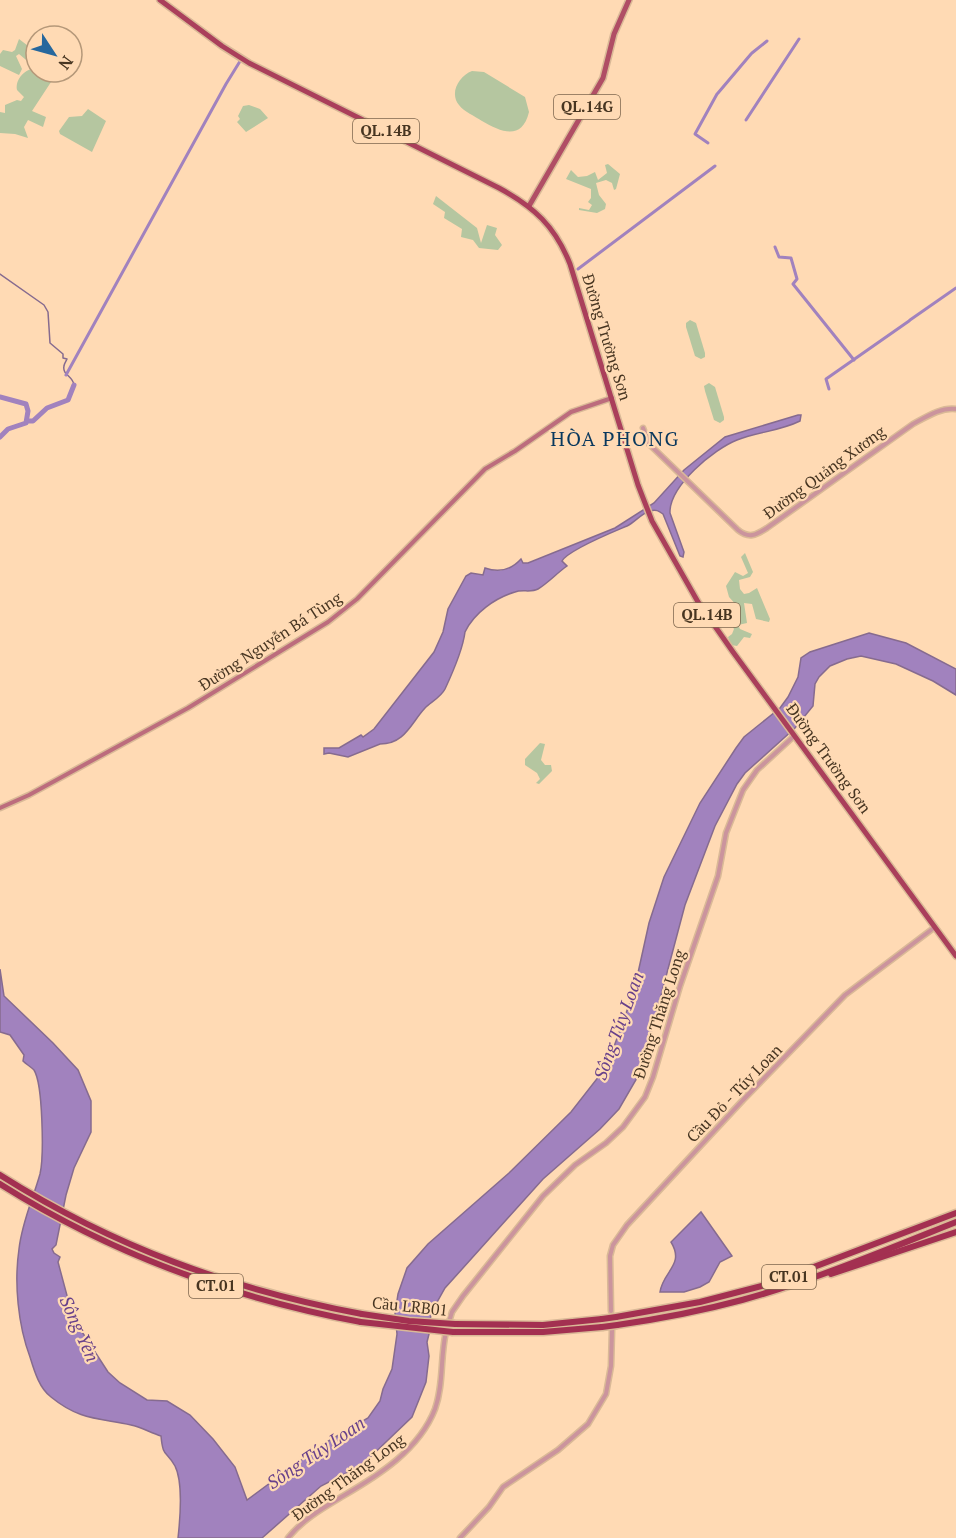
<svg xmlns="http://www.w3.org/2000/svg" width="956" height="1538" viewBox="0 0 956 1538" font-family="'PT Serif',serif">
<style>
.green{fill:#b5c6a0}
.water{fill:#a182be;stroke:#866b8f;stroke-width:1.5}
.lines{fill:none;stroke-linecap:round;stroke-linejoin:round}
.stream{stroke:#866b8f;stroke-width:1.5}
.canal{stroke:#a182be;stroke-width:3}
.river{stroke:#a182be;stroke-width:5}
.tertiary-casing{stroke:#dab997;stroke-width:7}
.secondary-casing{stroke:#dab997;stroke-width:7}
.primary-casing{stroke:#dab997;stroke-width:8}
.trunk-casing{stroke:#dab997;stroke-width:8}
.motorway-casing{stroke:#dab997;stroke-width:9}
.tertiary{stroke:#cb949d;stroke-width:4}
.secondary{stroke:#bc6c7d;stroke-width:4}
.primary{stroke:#b04e65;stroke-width:5}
.trunk{stroke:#aa3f5b;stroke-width:5}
.motorway{stroke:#a33051;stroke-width:6}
.motorway-bridge-casing{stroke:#dab997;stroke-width:9;stroke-linecap:butt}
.motorway-bridge{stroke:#a33051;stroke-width:6}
.labels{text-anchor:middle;stroke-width:4.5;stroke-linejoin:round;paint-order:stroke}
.shield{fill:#ffdab4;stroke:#7e664d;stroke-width:1.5}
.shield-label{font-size:15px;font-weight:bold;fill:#473521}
.street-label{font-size:16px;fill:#473521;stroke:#ffdab4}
.water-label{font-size:18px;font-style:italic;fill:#68408a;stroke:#ffdab4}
.quarter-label{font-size:20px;letter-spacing:1.5px;fill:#09385d;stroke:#ffdab4}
</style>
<rect width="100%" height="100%" fill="#ffdab4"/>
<g class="green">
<polygon points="19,39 36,52 36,59 31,64 19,54 16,56 22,69 19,75 0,66 0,54 3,50 12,52 15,50"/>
<path d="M36,68V72H46L51,75V82L32,111L46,117L43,127L28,120L24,127L28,138L15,134L0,133V112L5,113V105L17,100L21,101L24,97L17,90C15,79 25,69 36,68Z"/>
<path d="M472,71L484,72L525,97L529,112C522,141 501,132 482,121C475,116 464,112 459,105C449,93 459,76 472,71Z"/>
<polygon points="249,105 260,109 268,118 246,132 237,122 240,119 238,116 243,106"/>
<polygon points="88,109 106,121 92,152 60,134 59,131 69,117 82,116"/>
<polygon points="608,164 620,174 616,189 614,190 612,183 606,180 596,183 599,195 606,204 605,209 597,213 579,210 579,208 589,210 592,205 588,202 591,198 591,189 566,179 571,170 578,177 587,176 595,172 598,180 607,173 605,165"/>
<polygon points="436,196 477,228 481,243 487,225 497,228 495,235 502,245 498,250 479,248 473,240 461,237 462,229 444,218 445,212 433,204"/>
<polygon points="690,320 696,323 705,353 705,357 701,359 695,356 686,327 686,323"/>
<polygon points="709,383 715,387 724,417 724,420 720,423 714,420 705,391 704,386"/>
<polygon points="745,553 753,572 750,577 739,580 740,589 744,594 749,593 757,588 770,619 769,622 756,619 752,604 744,603 747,623 738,625 740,629 752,634 750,638 744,637 737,646 731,645 728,637 732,634 734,629 728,618 738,607 729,597 726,586 735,572 743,576 748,573 741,557"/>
<polygon points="540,743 545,744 541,760 545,765 551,765 552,771 539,784 536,783 540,779 537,773 525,765 525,759"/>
</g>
<g class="water">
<path d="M798,415H801L800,421C780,431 757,432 737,440C714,449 669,486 670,513L684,552L683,557L680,556L663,514C659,511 656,509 650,511C642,513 635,522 627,526C613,532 568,550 562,561L567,566C557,573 548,583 538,589C531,593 522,589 515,592C495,598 474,613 465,632C463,648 452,674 445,689C441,697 431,702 425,708C411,723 405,744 380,744L348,757L329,753L324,754V748H339L361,735L363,737L374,729L434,652L443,632L448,609L466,576L471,573L483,575L485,568C499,573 511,570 521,559L523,563H528L615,528L654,503L684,470L725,437Z"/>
<path d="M869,633L906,643L956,669V695L933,681L896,664L861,656L847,659L830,666L819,677L815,684L813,706L795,728L745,773L737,784L715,826L685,905L647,1048L637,1078L619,1109L600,1129L543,1179L445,1288L431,1313L429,1334L427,1342L429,1356L426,1382L412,1417L362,1465L321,1486L262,1538H178C180,1520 183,1482 175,1466C166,1450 163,1458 161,1436C151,1433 141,1427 131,1425C98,1418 79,1420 51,1397C39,1388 34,1370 30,1357C18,1325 14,1283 19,1249C22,1222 33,1199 40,1174C44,1157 43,1084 34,1070C31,1067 26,1064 23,1061L24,1055L10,1035L0,1032V969L4,996L53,1043L78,1070L91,1101V1132L74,1168L66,1195L56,1245L52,1249L54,1253L60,1257L58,1262L73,1318L108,1372L120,1383L147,1400L167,1401L190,1415L213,1439L235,1467L247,1500L320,1446L368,1418L380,1401L383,1389L392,1369L397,1334L395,1314L398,1294L407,1268L428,1244L509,1173L571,1112L607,1066L634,991L649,923L664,877L700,803L736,748L744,737L780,708L788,697L798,677L801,658L810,652Z"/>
<path d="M701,1212L732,1256L720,1262L709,1282L700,1287L684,1292H660C663,1271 685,1265 671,1242Z"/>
</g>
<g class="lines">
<path class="stream" d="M0,274L44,305L48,312L50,343L63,354V358L67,359C66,361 64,364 64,366C62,375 73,376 74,385"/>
<g class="canal">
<polyline points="752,53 767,41"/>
<polyline points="718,93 751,54"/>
<polyline points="746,120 799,39"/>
<polyline points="708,143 695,134 717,94"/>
<polyline points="775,247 779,257 791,258 797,279 793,284 854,360"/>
<polyline points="578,269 715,166"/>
<polyline points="910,320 956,288"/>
<polyline points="66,375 226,84 242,58"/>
<polyline points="829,389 826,379 909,321"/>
</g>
<g class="river">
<polyline points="0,397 26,404 28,411 26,423 8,429 0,437"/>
<polyline points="27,421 33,421 47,408 68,400 74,385"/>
</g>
<defs>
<g id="tertiary">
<path d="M643,428L649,444L738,530C749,539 756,535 767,528L913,424C926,417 941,407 956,409"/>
<polyline points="611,1311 610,1256 613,1245 627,1225 743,1100 845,995 935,927"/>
<polyline points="449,1322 452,1312 463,1296 543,1196 575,1165 606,1143 623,1127 645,1097 653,1077 680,986 718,876 726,833 743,790 757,770 793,737"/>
<path d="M288,1538C302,1520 323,1508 343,1496C379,1475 419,1450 435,1409C444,1384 440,1357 446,1332"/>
<polyline points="460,1538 489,1507 503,1487 558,1450 588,1424 606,1394 611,1366 612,1330"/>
</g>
<polyline id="secondary" points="0,808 29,795 188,708 328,622 357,599 485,469 515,451 571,412 612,398"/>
<polyline id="primary" points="529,206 603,78 614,34 629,0"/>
<path id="trunk" d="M160,0L222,46L249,63L499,188C534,207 555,226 570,264L638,485L652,521L698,602L733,652L956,956"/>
<g id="motorway">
<path d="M0,1175C114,1247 230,1289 362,1314"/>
<path d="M0,1184C111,1254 232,1298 361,1322"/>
<polyline points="831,1274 956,1232"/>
<polyline points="616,1317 700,1302 769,1284 956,1213"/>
<polyline points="455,1324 543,1325 602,1319"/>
<path d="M617,1325C659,1319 701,1311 742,1300C815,1280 886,1250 956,1222"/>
<polyline points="453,1332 543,1332 602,1327"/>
</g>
</defs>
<use href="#tertiary" class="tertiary-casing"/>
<use href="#secondary" class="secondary-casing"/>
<use href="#primary" class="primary-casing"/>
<use href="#trunk" class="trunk-casing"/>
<use href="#motorway" class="motorway-casing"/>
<use href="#tertiary" class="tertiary"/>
<use href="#secondary" class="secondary"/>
<use href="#primary" class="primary"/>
<use href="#trunk" class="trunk"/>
<use href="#motorway" class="motorway"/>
<defs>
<g id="motorway-bridge">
<polyline points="362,1314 409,1321 455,1324"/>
<polyline points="602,1319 616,1317"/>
<polyline points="361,1322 453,1332"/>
<polyline points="602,1327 617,1325"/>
</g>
</defs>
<use href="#motorway-bridge" class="motorway-bridge-casing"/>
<use href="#motorway-bridge" class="motorway-bridge"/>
</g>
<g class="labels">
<g class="shield">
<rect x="554" y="95" width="66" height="24" rx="4.5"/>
<rect x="353" y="119" width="66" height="24" rx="4.5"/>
<rect x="674" y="603" width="66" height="24" rx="4.5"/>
<rect x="762" y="1265" width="54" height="24" rx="4.5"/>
<rect x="189" y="1274" width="54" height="24" rx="4.5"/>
</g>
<g class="shield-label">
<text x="587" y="112">QL.14G</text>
<text x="386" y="136">QL.14B</text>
<text x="707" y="620">QL.14B</text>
<text x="789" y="1282">CT.01</text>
<text x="216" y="1291">CT.01</text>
</g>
<g class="street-label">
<text transform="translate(607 337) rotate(73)" y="6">Đường Trường Sơn</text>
<text transform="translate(824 472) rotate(-36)" y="6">Đường Quảng Xương</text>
<text transform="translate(270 641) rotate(-33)" y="6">Đường Nguyễn Bá Tùng</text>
<text transform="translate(829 758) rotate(54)" y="6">Đường Trường Sơn</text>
<text transform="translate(659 1014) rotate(-72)" y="6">Đường Thăng Long</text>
<text transform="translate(734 1093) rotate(-46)" y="6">Cầu Đỏ - Túy Loan</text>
<text transform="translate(410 1306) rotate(6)" y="6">Cầu LRB01</text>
<text transform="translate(348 1477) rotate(-36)" y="6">Đường Thăng Long</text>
</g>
<g class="water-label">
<text transform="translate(619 1026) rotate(-70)" y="6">Sông Túy Loan</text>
<text transform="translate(79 1329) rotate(66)" y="6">Sông Yên</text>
<text transform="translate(316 1453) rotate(-34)" y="6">Sông Túy Loan</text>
</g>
<g class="quarter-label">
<text x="615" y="446">HÒA PHONG</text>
</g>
</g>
<g transform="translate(54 54) rotate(126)"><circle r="28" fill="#ffdab4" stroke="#b59879" stroke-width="1.5"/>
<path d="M0-4.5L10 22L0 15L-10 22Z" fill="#26679d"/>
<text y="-9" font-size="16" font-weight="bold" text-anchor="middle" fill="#473521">N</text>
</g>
</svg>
